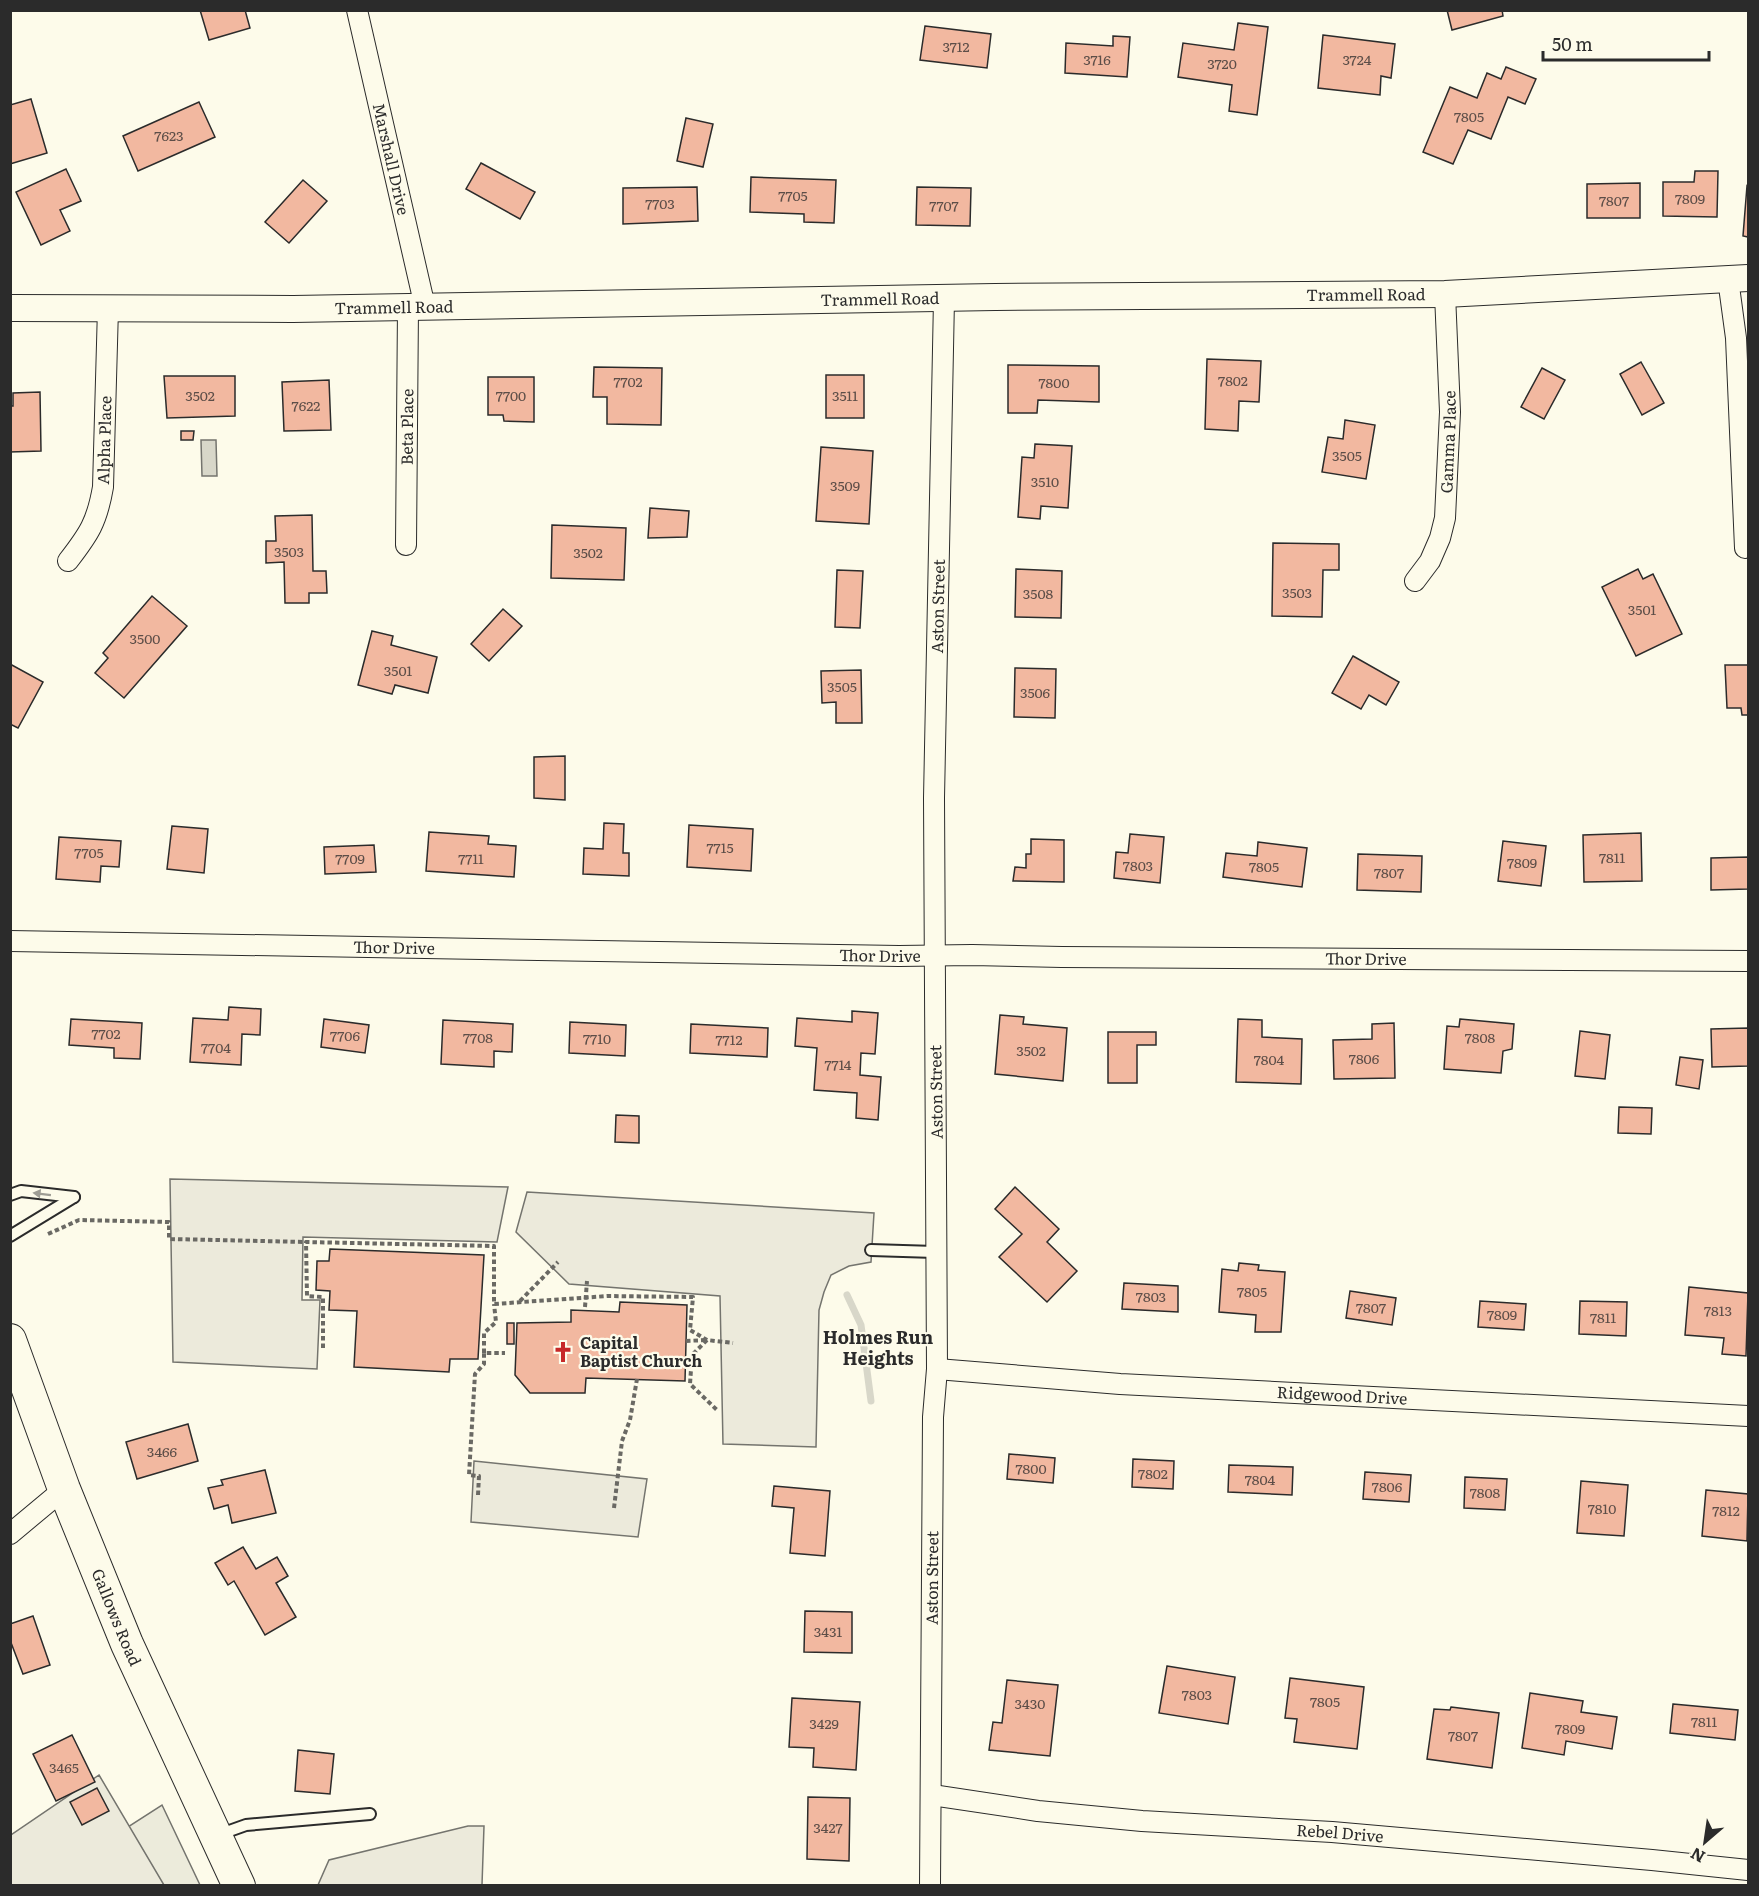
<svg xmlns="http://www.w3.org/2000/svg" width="1759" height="1896" viewBox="0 0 1759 1896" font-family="Literata,serif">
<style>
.green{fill:#ecebdb;stroke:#74746e;stroke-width:1.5}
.parking{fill:#eceadb;stroke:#74746e;stroke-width:1.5}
.water{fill:#d8d7c9;stroke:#74746e;stroke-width:1.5}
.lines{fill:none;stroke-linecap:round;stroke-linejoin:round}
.stream{stroke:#d8d7c9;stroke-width:7}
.building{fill:#f2b8a0;stroke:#2b2b2b;stroke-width:1.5}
.service-casing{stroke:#2b2b2b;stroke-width:14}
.minor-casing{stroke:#2b2b2b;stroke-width:22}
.tertiary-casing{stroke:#2b2b2b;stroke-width:28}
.primary-casing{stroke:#2b2b2b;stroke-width:34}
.path{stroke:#6a6964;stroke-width:4;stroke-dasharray:4.5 3;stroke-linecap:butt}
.service{stroke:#fdfbea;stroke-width:10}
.minor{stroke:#fdfbea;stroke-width:20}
.tertiary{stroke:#fdfbea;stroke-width:26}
.primary{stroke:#fdfbea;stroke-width:32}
.oneway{fill:#9e9d94}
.labels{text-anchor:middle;stroke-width:4.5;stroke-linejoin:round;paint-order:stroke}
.number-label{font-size:14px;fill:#5d4e48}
.street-label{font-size:16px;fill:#2b2b2b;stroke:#fdfbea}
.poi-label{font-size:16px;font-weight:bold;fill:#2b2b2b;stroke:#fdfbea;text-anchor:start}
.neighbourhood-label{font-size:18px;font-weight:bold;fill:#2b2b2b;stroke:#fdfbea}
</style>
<rect width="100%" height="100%" fill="#fdfbea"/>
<polygon class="green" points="162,1805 200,1885 36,1886"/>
<g class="parking">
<polygon points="170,1179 508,1187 497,1242 303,1237 302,1300 320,1300 317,1369 173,1362"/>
<polygon points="527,1192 874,1213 871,1262 849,1266 831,1275 824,1292 819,1310 816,1447 723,1444 720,1296 569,1284 516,1232"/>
<polygon points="474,1461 647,1479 638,1537 471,1522"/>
<polygon points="99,1775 164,1885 11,1886 11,1835"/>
<polygon points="468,1826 484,1826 482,1885 318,1885 329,1860"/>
</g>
<polygon class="water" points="201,440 216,440 217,476 202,476"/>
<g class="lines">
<polyline class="stream" points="847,1295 861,1325 871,1401"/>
</g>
<g class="building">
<polygon points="200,10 245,10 250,28 209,40"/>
<polygon points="1447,10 1502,10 1503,16 1452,30"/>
<polygon points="1238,23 1268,27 1257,115 1229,111 1232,85 1178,77 1183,43 1234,50"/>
<polygon points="925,26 991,34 987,68 920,60"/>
<polygon points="1323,35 1395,44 1391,78 1381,76 1380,95 1318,88"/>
<polygon points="1113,36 1130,37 1127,77 1065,73 1066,43 1113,46"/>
<polygon points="1506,67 1536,79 1525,104 1508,97 1491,139 1468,130 1453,164 1423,152 1450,87 1477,98 1487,73 1501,79"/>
<polygon points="31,99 47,153 10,164 10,105"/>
<polygon points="199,102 215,137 138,171 123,136"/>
<polygon points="686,118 713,124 703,167 677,161"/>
<polygon points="481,163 535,192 520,219 466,189"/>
<polygon points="66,169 81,201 60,210 70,231 41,245 16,192"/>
<polygon points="1695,171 1718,171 1717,217 1663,216 1663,182 1694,182"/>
<polygon points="751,177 836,180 834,223 804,222 804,214 750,212"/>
<polygon points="303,180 327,201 289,243 265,222"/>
<polygon points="1640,183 1640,218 1587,218 1587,184"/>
<polygon points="1747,186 1748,187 1748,237 1743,236"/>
<polygon points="697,187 698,221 623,224 623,188"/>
<polygon points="917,187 971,188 970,226 916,225"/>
<polygon points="1207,359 1261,361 1259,402 1239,401 1238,431 1205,429"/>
<polygon points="1641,362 1664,403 1642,415 1620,374"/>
<polygon points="1008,365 1099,366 1099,402 1038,400 1037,413 1008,413"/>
<polygon points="594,367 662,368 661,425 607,424 607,397 593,397"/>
<polygon points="1542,368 1565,380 1544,419 1521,407"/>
<rect x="826" y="375" width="38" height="43"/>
<polygon points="164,376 235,376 235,416 167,418"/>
<polygon points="488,377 534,377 534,422 504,421 503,415 488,415"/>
<polygon points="329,380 331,430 284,431 282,382"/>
<polygon points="40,392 41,451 10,452 10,406 13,406 13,393"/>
<polygon points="1345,420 1375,425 1366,479 1322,472 1328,437 1343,439"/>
<polygon points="181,431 194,431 193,440 181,440"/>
<polygon points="1035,444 1072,446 1068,508 1041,506 1040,519 1018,517 1022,457 1034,458"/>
<polygon points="821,447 873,451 869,524 816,521"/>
<polygon points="650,508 689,511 687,537 648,538"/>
<polygon points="312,515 313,571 326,571 327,593 309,593 309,603 285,603 284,562 266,563 266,541 276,541 275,516"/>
<polygon points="552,525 626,528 624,580 551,578"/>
<polygon points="1273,543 1339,544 1339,570 1323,570 1322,617 1272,616"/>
<polygon points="1016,569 1062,571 1061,618 1015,617"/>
<polygon points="1638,569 1643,579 1653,574 1682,634 1636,656 1602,587"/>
<polygon points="837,570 863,571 860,628 835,627"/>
<polygon points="152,596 187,626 124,698 95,673 108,658 103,653"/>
<polygon points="503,609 522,626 489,661 471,644"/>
<polygon points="372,631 393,636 391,645 437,657 428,693 395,685 392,694 358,685"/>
<polygon points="1353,656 1399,682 1386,705 1369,695 1361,709 1332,693"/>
<polygon points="10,664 43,682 18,728 10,724"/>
<polygon points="1725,665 1748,665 1748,715 1742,715 1741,708 1727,708"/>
<polygon points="1015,668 1056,669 1055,718 1014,717"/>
<polygon points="861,670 862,723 836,723 836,702 822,703 821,671"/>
<polygon points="565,756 565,800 534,798 534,757"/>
<polygon points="604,823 624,824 623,853 629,853 629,876 583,874 584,848 603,849"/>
<polygon points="689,825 753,829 751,871 687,867"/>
<polygon points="172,826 208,829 204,873 167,869"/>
<polygon points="429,832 489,836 488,844 516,846 514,877 426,871"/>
<polygon points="1641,833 1642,881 1584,882 1583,835"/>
<polygon points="1130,834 1164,837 1160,883 1114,878 1116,852 1128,853"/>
<polygon points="59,837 121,841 119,867 101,866 100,882 56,879"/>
<polygon points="1031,839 1064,840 1064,882 1013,881 1015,867 1026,868 1026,854 1031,854"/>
<polygon points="1503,841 1546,846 1541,886 1498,881"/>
<polygon points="1258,842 1307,848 1302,887 1223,877 1226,853 1257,856"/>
<polygon points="374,845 376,872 325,874 324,847"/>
<polygon points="1358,854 1422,856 1421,892 1357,890"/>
<polygon points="1748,857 1748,889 1711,890 1711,858"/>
<polygon points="229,1007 261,1009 260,1035 242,1034 241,1065 190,1062 193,1018 228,1020"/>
<polygon points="852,1011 878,1013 875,1054 861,1053 860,1075 881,1077 878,1120 856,1118 857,1093 814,1090 817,1048 795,1046 797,1018 852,1022"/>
<polygon points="1000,1015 1024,1017 1023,1024 1067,1028 1063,1081 995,1074"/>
<polygon points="71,1019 142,1023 140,1059 114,1058 114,1048 69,1045"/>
<polygon points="324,1019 369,1025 365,1053 321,1047"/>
<polygon points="1238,1019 1262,1020 1262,1037 1302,1039 1301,1084 1236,1082"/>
<polygon points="1460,1019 1514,1024 1512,1049 1503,1051 1501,1073 1444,1069 1447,1026 1459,1027"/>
<polygon points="443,1020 513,1024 512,1052 494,1051 494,1067 441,1064"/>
<polygon points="570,1022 626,1025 625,1056 569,1053"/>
<polygon points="1394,1023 1395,1078 1334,1079 1333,1040 1372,1039 1372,1024"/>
<polygon points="691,1024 768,1028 767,1057 690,1053"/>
<polygon points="1748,1028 1748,1066 1712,1067 1711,1029"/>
<polygon points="1580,1031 1610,1035 1605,1079 1575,1076"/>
<polygon points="1108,1032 1156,1032 1156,1045 1137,1045 1137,1083 1108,1083"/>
<polygon points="1680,1057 1703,1060 1699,1089 1676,1085"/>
<polygon points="1619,1107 1652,1108 1651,1134 1618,1133"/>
<polygon points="616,1115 639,1116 639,1143 615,1142"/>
<polygon points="1015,1187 1059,1229 1047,1242 1077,1271 1047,1302 999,1257 1022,1234 995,1209"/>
<polygon points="330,1249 484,1255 478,1359 450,1359 449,1372 354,1367 357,1311 329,1310 330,1291 316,1290 317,1261 329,1261"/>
<polygon points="1239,1263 1259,1265 1258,1270 1285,1272 1281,1332 1255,1332 1256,1315 1219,1312 1222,1269 1238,1271"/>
<polygon points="1124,1283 1178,1286 1178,1312 1122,1309"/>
<polygon points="1689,1287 1748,1293 1746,1356 1722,1354 1724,1338 1685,1335"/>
<polygon points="1350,1291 1396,1298 1392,1325 1346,1318"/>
<polygon points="1480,1301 1526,1304 1524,1330 1478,1327"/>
<polygon points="1580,1301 1627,1302 1626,1336 1579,1334"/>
<polygon points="620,1302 687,1305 685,1381 586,1378 585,1393 530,1393 515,1375 517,1323 571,1322 571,1310 619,1312"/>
<rect x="507" y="1323" width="7" height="21"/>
<polygon points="188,1424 198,1461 137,1479 126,1442"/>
<polygon points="1009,1454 1055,1458 1053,1483 1007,1479"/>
<polygon points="1133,1459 1174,1461 1173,1489 1132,1487"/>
<polygon points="1229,1465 1293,1467 1292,1495 1228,1492"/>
<polygon points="265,1470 276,1513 232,1523 228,1505 214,1509 208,1488 223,1485 221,1480"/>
<polygon points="1365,1472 1411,1475 1409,1502 1363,1499"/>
<polygon points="1465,1477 1507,1479 1505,1510 1464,1508"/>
<polygon points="1581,1481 1628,1485 1624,1536 1577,1533"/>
<polygon points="774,1486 830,1491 825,1556 790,1553 794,1508 772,1506"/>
<polygon points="1706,1490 1748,1494 1747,1541 1702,1536"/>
<polygon points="243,1547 256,1569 277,1557 288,1576 276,1583 296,1617 265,1635 234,1581 228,1585 215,1563"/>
<polygon points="805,1611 852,1612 852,1653 804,1652"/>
<polygon points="33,1616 50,1665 23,1674 10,1640 10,1624"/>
<polygon points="1167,1666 1235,1677 1228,1724 1159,1713"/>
<polygon points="1290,1678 1364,1687 1357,1749 1294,1742 1297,1719 1285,1718"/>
<polygon points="1007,1680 1058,1685 1050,1756 989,1750 993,1722 1002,1723"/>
<polygon points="1530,1693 1583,1701 1581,1712 1617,1717 1612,1749 1566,1741 1564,1755 1522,1748"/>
<polygon points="792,1698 860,1702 856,1770 813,1767 814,1748 789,1747"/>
<polygon points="1673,1704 1738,1710 1735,1740 1670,1733"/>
<polygon points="1451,1707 1499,1713 1492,1768 1427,1759 1434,1709 1450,1710"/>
<polygon points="72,1735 95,1782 56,1801 33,1754"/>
<polygon points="298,1750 334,1754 330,1794 295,1791"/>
<polygon points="97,1788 109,1811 82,1825 70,1802"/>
<polygon points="808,1797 850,1798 849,1861 807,1859"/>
</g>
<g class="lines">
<defs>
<g id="service">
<polyline points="10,1195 21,1191 74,1197"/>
<polyline points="10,1236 74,1197"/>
<polyline points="871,1250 935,1252"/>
<polyline points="218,1835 246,1825 370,1814"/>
</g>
<g id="minor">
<path id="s1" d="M357,10L425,307"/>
<polyline points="1728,279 1736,338 1745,548"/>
<path id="s2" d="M406,545L408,307"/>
<path id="s3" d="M68,561C89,534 97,522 103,487L108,308"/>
<path id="s4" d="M1415,581L1430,561L1440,538L1445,518L1450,412L1445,294"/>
<path id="s5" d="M10,941L899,956L972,955L1062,957L1748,961"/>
<path id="s6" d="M937,1369L1120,1384L1748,1416"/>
<polyline points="10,1534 64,1489"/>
<path id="s7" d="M932,1795L1038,1811L1142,1821L1332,1832L1652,1860L1748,1870"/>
<path id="s8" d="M930,1886L933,1417L937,1369L934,798L944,299"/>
</g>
<g id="tertiary">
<path id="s9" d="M10,308L293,309L995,297L1445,294L1748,278"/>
</g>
<g id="primary">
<path id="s10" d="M10,1340L64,1489L127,1644L239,1886"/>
</g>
</defs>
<use href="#service" class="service-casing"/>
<use href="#minor" class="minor-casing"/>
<use href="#tertiary" class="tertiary-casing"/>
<use href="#primary" class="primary-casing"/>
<g class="path">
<polyline points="48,1234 79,1220 169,1222 169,1239 306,1242"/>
<polyline points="520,1301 558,1262"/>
<polyline points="585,1307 587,1281"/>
<polyline points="707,1340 692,1355 690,1384 718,1411"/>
<polyline points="686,1341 706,1340"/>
<polyline points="323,1348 323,1297 307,1296 306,1242 494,1246 494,1304 608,1296 693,1297 690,1330 707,1340 733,1343"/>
<polyline points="484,1353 484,1333 496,1322 494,1304"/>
<polyline points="478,1495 479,1476 469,1475 475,1374 484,1364 484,1353 505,1353"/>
<polyline points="614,1508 622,1441 630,1420 637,1379"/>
</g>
<use href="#service" class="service"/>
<use href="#minor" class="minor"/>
<use href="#tertiary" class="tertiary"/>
<use href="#primary" class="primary"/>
</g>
<defs><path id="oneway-solid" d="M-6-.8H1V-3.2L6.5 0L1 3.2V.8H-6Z" transform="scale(1.5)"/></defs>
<use class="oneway" href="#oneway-solid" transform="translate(42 1194) rotate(-173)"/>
<defs>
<symbol id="church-bare" viewBox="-9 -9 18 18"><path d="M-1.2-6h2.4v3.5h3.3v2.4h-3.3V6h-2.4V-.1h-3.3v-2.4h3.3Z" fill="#c62828" stroke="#fdfbea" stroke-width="2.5" paint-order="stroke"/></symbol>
</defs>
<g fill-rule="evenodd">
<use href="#church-bare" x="548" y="1337" width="30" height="30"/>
</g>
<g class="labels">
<g class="number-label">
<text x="956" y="52">3712</text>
<text x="1097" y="65">3716</text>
<text x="1357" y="65">3724</text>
<text x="1222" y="69">3720</text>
<text x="1469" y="122">7805</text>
<text x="169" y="141">7623</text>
<text x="793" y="201">7705</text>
<text x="1690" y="204">7809</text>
<text x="1614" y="206">7807</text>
<text x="660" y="209">7703</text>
<text x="944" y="211">7707</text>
<text x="1233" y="386">7802</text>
<text x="628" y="387">7702</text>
<text x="1054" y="388">7800</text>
<text x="200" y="401">3502</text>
<text x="511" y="401">7700</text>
<text x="845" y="401">3511</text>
<text x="306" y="411">7622</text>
<text x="1347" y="461">3505</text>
<text x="1045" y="487">3510</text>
<text x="845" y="491">3509</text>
<text x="289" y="557">3503</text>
<text x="588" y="558">3502</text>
<text x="1297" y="598">3503</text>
<text x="1038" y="599">3508</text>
<text x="1642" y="615">3501</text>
<text x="145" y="644">3500</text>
<text x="398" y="676">3501</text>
<text x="842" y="692">3505</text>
<text x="1035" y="698">3506</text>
<text x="720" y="853">7715</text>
<text x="89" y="858">7705</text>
<text x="1612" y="863">7811</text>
<text x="350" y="864">7709</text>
<text x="471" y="864">7711</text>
<text x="1522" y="868">7809</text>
<text x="1138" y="871">7803</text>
<text x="1264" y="872">7805</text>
<text x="1389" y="878">7807</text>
<text x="106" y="1039">7702</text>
<text x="345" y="1041">7706</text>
<text x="478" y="1043">7708</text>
<text x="1480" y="1043">7808</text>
<text x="597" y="1044">7710</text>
<text x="729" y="1045">7712</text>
<text x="216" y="1053">7704</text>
<text x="1031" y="1056">3502</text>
<text x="1364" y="1064">7806</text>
<text x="1269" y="1065">7804</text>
<text x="838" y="1070">7714</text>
<text x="1252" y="1297">7805</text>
<text x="1151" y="1302">7803</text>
<text x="1371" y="1313">7807</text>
<text x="1718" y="1316">7813</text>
<text x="1502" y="1320">7809</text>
<text x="1603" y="1323">7811</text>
<text x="162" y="1457">3466</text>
<text x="1031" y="1474">7800</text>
<text x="1153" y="1479">7802</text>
<text x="1260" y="1485">7804</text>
<text x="1387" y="1492">7806</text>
<text x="1485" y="1498">7808</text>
<text x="1602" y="1514">7810</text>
<text x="1726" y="1516">7812</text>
<text x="828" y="1637">3431</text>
<text x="1197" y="1700">7803</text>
<text x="1325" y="1707">7805</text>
<text x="1030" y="1709">3430</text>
<text x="1704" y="1727">7811</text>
<text x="824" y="1729">3429</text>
<text x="1570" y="1734">7809</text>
<text x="1463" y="1741">7807</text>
<text x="64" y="1773">3465</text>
<text x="828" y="1833">3427</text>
</g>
<g class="street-label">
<text dy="6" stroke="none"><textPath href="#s1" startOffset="153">Marshall Drive</textPath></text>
<text dy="6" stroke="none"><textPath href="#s9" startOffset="1356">Trammell Road</textPath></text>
<text dy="6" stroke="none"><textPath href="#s9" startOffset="870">Trammell Road</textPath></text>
<text dy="6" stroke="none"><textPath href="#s9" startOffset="384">Trammell Road</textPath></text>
<text dy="6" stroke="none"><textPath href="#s2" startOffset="118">Beta Place</textPath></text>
<text dy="6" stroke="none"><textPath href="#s3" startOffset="130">Alpha Place</textPath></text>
<text dy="6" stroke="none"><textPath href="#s4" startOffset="147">Gamma Place</textPath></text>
<text dy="6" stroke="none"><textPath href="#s8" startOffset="1280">Aston Street</textPath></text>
<text dy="6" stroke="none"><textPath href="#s5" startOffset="384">Thor Drive</textPath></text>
<text dy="6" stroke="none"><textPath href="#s5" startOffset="870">Thor Drive</textPath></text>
<text dy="6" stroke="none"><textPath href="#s5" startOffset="1356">Thor Drive</textPath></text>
<text transform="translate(936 1092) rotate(-91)" y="6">Aston Street</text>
<text dy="6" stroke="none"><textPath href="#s6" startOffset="406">Ridgewood Drive</textPath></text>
<text dy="6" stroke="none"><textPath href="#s8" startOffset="308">Aston Street</textPath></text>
<text dy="6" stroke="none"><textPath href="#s10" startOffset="297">Gallows Road</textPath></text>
<text dy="6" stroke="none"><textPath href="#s7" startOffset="410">Rebel Drive</textPath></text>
</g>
<g class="poi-label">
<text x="580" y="1349">Capital<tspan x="580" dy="18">Baptist Church</tspan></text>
</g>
<g class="neighbourhood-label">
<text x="878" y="1344">Holmes Run<tspan x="878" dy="21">Heights</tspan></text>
</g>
</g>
<rect width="1759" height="1896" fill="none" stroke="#2b2b2b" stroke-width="24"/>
<g transform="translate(1705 1842) rotate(209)" stroke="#fdfbea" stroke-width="4.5" paint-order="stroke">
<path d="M0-4.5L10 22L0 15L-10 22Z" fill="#2b2b2b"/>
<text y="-9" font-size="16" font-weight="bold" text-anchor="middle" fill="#2b2b2b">N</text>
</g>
<path d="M1543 51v9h166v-9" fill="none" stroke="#2b2b2b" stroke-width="3"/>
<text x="1552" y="51" font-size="18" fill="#2b2b2b" stroke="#fdfbea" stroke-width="4.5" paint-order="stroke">50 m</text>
</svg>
